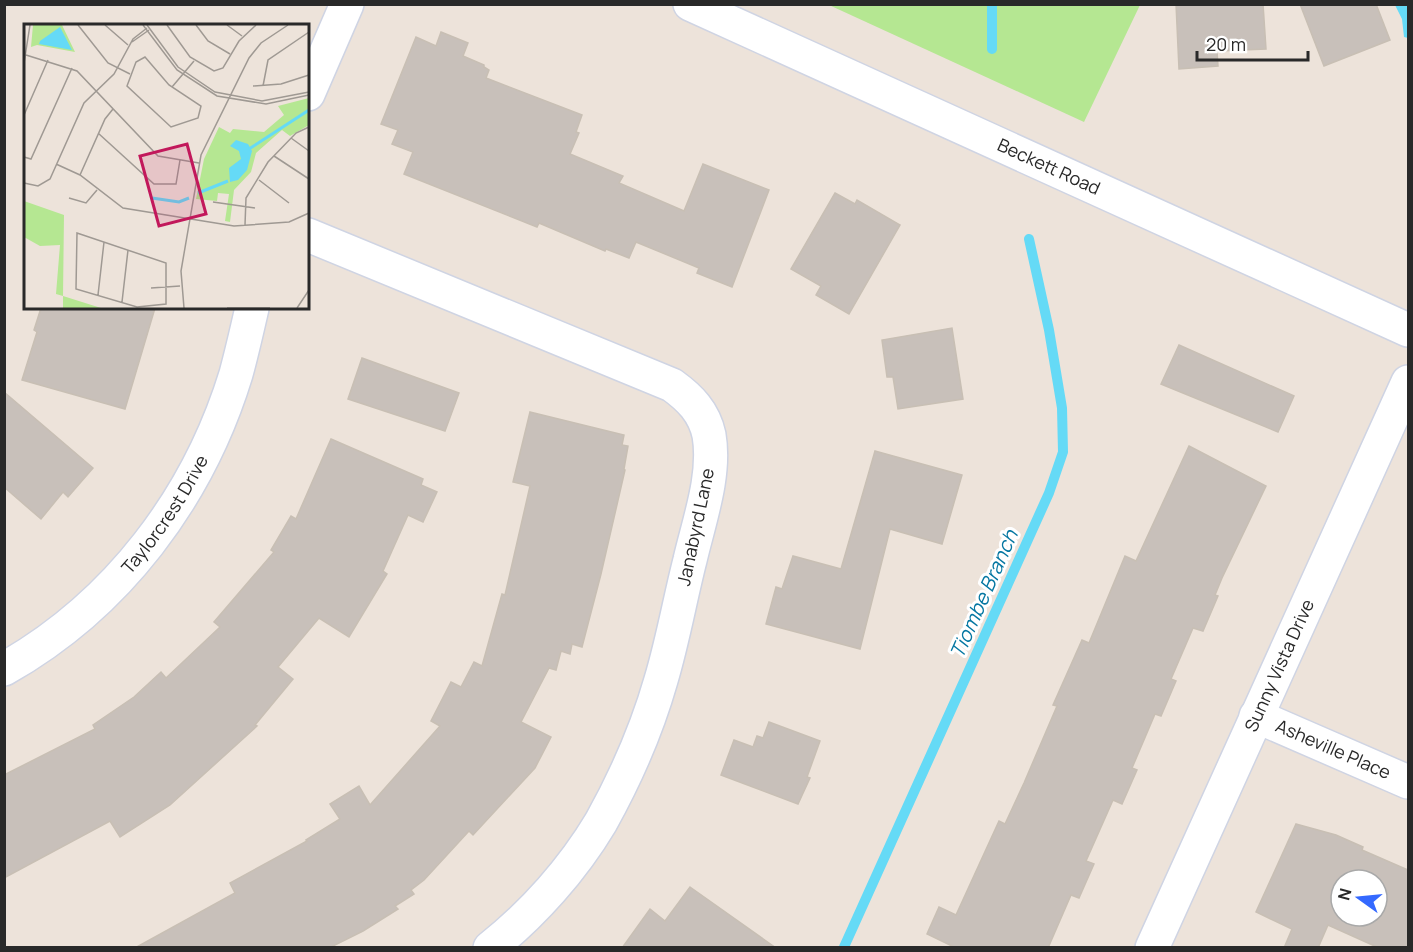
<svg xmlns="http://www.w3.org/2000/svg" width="1413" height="952" viewBox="0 0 1413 952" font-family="Manrope,sans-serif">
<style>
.green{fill:#b5e792}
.water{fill:#65daf6}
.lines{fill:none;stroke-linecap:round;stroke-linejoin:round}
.stream{stroke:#65daf6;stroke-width:10}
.building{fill:#c8c0ba;stroke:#c8bfb4;stroke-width:1.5;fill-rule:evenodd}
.street-casing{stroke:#cfd4e3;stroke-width:36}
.secondary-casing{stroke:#cfd4e3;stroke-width:36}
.street{stroke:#fff;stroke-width:33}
.secondary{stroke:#fff;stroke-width:33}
.labels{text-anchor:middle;stroke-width:6;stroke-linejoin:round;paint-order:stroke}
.street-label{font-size:18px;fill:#292929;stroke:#fff}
.water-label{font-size:20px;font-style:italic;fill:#0577a2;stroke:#fff}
.inset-river{fill:none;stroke:#65daf6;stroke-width:3}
.inset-road{fill:none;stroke:#9f9993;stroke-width:1.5}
.view{fill:#c2185b;fill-opacity:0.15;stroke:#c2185b;stroke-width:3}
.inset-edge{fill:none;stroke:#292929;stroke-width:3}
</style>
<rect width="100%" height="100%" fill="#ede3da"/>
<polygon class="green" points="829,5 1140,5 1084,122"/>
<polygon class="water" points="1395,5 1408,5 1408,38 1404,37 1402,19"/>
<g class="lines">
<g class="stream">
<polyline points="992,49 992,4"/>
<polyline points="844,947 1049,493 1063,452 1062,408 1049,330 1029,239"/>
</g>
</g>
<g class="building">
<polygon points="1176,4 1263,4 1266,49 1217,51 1218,66 1179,69"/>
<polygon points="1300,4 1376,4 1390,40 1324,66"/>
<polygon points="441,32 468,43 463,56 484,65 484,67 489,70 486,78 582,115 576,132 579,133 570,154 623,176 619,183 684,211 703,164 769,190 732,287 697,273 699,268 636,242 629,258 606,249 605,251 539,223 537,227 404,174 413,152 392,144 398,130 381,124 416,37 436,46"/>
<polygon points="835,193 855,204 857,200 900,225 849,314 816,295 821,286 791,269"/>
<polygon points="41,308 155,308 125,409 22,380 37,332 34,330"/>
<polygon points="952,328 963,399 898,409 893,377 887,377 882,340"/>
<polygon points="1179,345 1294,396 1278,432 1161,384"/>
<polygon points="362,358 459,393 445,431 348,399"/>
<polygon points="4,392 93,468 68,497 63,492 41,519 4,487"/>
<polygon points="530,412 624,435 622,445 628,446 624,469 625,470 601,574 582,647 572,644 570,654 561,651 556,670 549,668 521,722 551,737 535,768 473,835 469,831 424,880 411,890 414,894 395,906 398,909 363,931 329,948 135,948 235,893 230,883 307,841 306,840 340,819 330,804 359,786 370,805 440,726 431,721 451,682 461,687 474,662 482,666 502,594 505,595 530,486 513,482"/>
<polygon points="331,439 423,479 421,485 437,492 423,522 408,515 383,571 387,574 349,637 319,618 278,667 293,679 255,725 257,726 170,805 120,837 110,821 4,878 4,775 95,729 93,725 134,697 161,672 166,678 220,627 214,622 274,552 271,550 291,516 296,519"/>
<polygon points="1189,446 1266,486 1222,578 1215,595 1218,596 1203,631 1193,628 1171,679 1176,681 1161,716 1155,714 1132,768 1137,770 1122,804 1113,800 1086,861 1094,864 1079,898 1071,895 1048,948 956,948 927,934 939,907 956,915 999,821 1005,824 1024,783 1057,706 1053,705 1082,640 1089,643 1125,556 1136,561"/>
<polygon points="875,451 962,475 942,544 890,529 860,649 766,624 776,587 782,589 793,556 841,569"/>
<polygon points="769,722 820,741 807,777 810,778 798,804 721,775 734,740 753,747 757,736 763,738"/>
<path d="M1296,824L1336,835L1363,847L1362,850L1408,870V948H1379L1328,925L1318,948H1284L1292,929L1256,912ZM1341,880H1377V916H1341Z"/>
<polygon points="690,887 776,948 622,948 650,909 665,921"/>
</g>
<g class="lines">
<defs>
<g id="street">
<polyline points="308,94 347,4"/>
<path d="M308,235L672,385C690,398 704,412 709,435C716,475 699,521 690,560C680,599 673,640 661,680C647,729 626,777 601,822C573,869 533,914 490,948"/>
<path id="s1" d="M4,669C117,605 198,498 236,374C242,352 247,330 252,308"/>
<path id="s2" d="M1256,716L1408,782"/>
<path id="s3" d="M1152,948L1408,382"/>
</g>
<g id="secondary">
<path id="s4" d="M690,4L1408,330"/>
</g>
</defs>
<use href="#street" class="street-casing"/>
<use href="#secondary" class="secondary-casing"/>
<use href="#street" class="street"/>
<use href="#secondary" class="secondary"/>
</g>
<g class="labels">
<g class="street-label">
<text dy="6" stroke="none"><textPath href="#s4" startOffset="394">Beckett Road</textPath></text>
<text dy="6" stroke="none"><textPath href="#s1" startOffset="226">Taylorcrest Drive</textPath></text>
<text transform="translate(696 527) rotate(-78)" y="6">Janabyrd Lane</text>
<text dy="6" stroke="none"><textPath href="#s3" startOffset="310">Sunny Vista Drive</textPath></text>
<text dy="6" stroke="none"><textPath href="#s2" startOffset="84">Asheville Place</textPath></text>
</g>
<g class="water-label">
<text transform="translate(984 594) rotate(-66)" y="7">Tiombe Branch</text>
</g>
</g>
<g transform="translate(24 24)">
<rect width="285" height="285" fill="#ede3da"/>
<path d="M9,1H38L51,28L13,21L7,23ZM285,74V101L266,112L258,106L232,129L227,148L210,166L206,198L201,197L205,170L194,169L193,177L172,175L180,135L195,103L206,109L209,105L240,108L260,91L254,82ZM0,177L40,191L39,272L77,284H39V272L32,270L36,221L16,222L0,213Z" fill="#b5e792"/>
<path d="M36,3L48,26L15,20L16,17ZM212,116L224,120L228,127L223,146L214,156L206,158L205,144L217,135L215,127L206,122Z" fill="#65daf6"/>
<path class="inset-river" d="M225,125L285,86M174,169L204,157M128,174L155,178L165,174"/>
<path class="inset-road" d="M54,1L84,39L106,50M81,1L104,21M119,1L153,46L193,72L242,80L285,71M123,1L154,43L191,68L238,77L285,68M143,1L166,33L190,47L199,44L215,17L232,1M172,1L184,17L206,30M203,1L218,12M108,18L125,6M2,31L53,47L134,132L175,139M121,33L145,61L177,82L174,94L147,103L103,62L112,38ZM0,39L6,1M229,62L257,60L285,51M239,62L244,36L285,8M148,63L170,37M0,91L24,36M74,109L130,160H152L156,136M267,114L285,127M250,132L285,155M0,133L7,135L48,44M32,140L56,151L99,184L210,202L265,198L285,189M56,151L81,95L89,85M235,156L265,179M0,159L14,162L26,155L60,79L90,50L109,15L123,4M45,174L62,179L73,166M189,178L231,184M221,201L222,174L244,138L272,109L285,103M53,209L142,239V280L113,283L52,265ZM127,264L156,262M74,271L80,218M98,278L104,226M160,284L157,247L177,131L225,34L237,19L264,1M203,284H246M273,284L285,266"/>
<path class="view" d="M163,120L182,190L135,202L116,132Z"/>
<rect width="285" height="285" class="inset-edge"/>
</g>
<rect width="1413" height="952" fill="none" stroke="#292929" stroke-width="12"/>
<g transform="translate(1359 898) rotate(285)"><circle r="28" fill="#ffffff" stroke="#a9a9a9" stroke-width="1.5"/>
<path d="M0-4.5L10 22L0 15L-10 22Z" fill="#3469ff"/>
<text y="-9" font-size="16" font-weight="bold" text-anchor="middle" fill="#292929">N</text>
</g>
<path d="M1197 51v9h111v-9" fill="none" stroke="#292929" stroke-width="3"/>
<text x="1206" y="51" font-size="18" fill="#292929" stroke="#ffffff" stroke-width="4.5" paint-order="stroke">20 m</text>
</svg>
